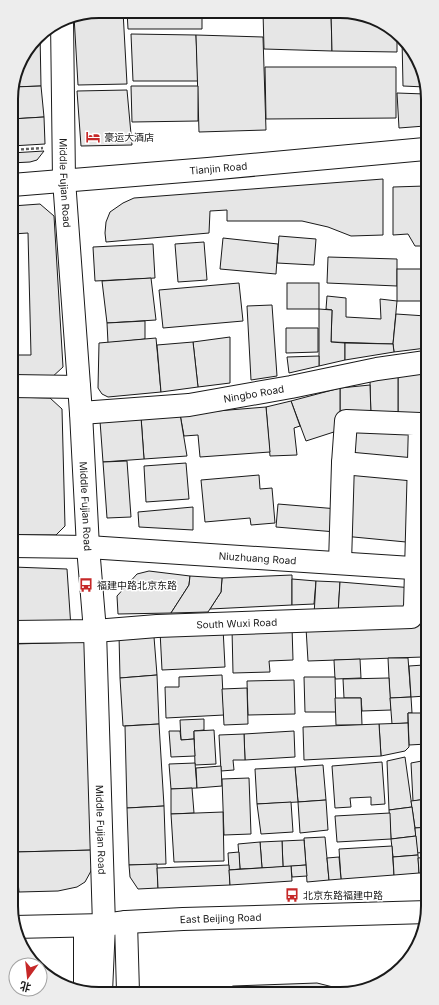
<svg xmlns="http://www.w3.org/2000/svg" width="439" height="1005" viewBox="0 0 439 1005" font-family="Inter,'Noto Sans SC',sans-serif">
<style>
.building{fill:#e6e6e6;stroke:#1a1a1a}
.lines{fill:none;stroke-linecap:round;stroke-linejoin:round}
.minor-casing{stroke:#1a1a1a;stroke-width:24}
.major-casing{stroke:#1a1a1a;stroke-width:24}
.path{stroke:#5f5f5f;stroke-width:2.5;stroke-dasharray:3 2;stroke-linecap:butt}
.minor{stroke:#fff;stroke-width:22}
.major{stroke:#fff;stroke-width:22}
.labels{text-anchor:middle;stroke-width:3;stroke-linejoin:round;paint-order:stroke}
.poi-label{font-size:10px;fill:#1a1a1a;stroke:#fff;text-anchor:start}
.street-label{font-size:10px;fill:#1a1a1a;stroke:#fff}
.rim{fill:none;stroke:#1a1a1a;stroke-width:2}
</style>
<rect width="100%" height="100%" fill="#fff"/>
<g class="building">
<polygon points="99,11 123,11 127,84 78,85 74,16"/>
<polygon points="127,11 202,12 202,29 128,29"/>
<polygon points="263,12 331,12 332,51 264,49"/>
<polygon points="331,12 357,13 397,32 397,52 332,51"/>
<polygon points="40,33 41,86 13,87 20,60"/>
<polygon points="131,34 196,35 198,81 133,81"/>
<polygon points="196,35 263,37 266,130 199,132"/>
<polygon points="402,39 425,76 425,87 403,86"/>
<polygon points="265,67 396,67 396,118 266,119"/>
<polygon points="41,86 44,117 11,119 11,93 13,87"/>
<polygon points="131,86 198,86 198,121 132,122"/>
<polygon points="127,90 132,145 81,146 77,91"/>
<polygon points="397,93 425,94 425,126 399,128"/>
<polygon points="44,117 45,144 11,146 11,119"/>
<polygon points="44,151 37,160 30,162 11,163 11,153"/>
<polygon points="383,179 383,235 351,236 328,227 302,221 227,221 227,210 210,211 209,233 106,242 105,233 106,222 110,212 123,203 134,198"/>
<polygon points="425,186 426,246 415,246 408,234 393,235 393,187"/>
<polygon points="40,204 54,216 63,367 50,379 12,380 12,355 31,355 28,233 12,234 12,206"/>
<polygon points="279,236 316,239 314,265 277,263"/>
<polygon points="223,238 278,244 276,274 220,269"/>
<polygon points="204,242 207,280 178,282 175,244"/>
<polygon points="153,244 155,278 95,281 93,247"/>
<polygon points="328,257 397,259 397,286 327,283"/>
<rect x="397" y="269" width="29" height="32"/>
<polygon points="151,278 156,320 107,323 102,281"/>
<polygon points="239,283 243,321 163,328 159,290"/>
<rect x="287" y="283" width="32" height="26"/>
<polygon points="327,296 346,298 346,317 381,319 380,299 397,301 393,344 331,342 332,310 326,309"/>
<polygon points="272,305 277,376 251,380 247,306"/>
<polygon points="319,309 332,310 331,342 345,343 345,360 319,366"/>
<polygon points="396,314 426,316 426,348 394,352 393,344"/>
<polygon points="145,321 145,339 108,343 107,323"/>
<polygon points="286,328 318,328 318,352 286,353"/>
<polygon points="230,337 230,383 198,387 193,342"/>
<polygon points="156,338 161,392 108,397 102,394 98,388 99,343"/>
<polygon points="193,342 198,387 161,392 157,345"/>
<polygon points="345,343 393,344 394,352 345,360"/>
<polygon points="319,356 319,366 289,373 287,357"/>
<polygon points="426,372 426,411 421,411 422,373"/>
<polygon points="422,373 421,417 398,416 398,376"/>
<polygon points="398,376 398,416 371,420 370,381"/>
<polygon points="370,385 371,415 340,415 340,388"/>
<polygon points="340,388 340,430 306,441 291,401"/>
<polygon points="12,397 50,398 62,409 65,526 56,535 13,535"/>
<polygon points="291,401 300,426 294,428 297,455 270,456 266,407"/>
<polygon points="266,407 270,452 200,457 198,435 184,436 180,414"/>
<polygon points="180,414 187,456 144,459 141,417"/>
<polygon points="141,417 144,459 103,462 100,421"/>
<polygon points="347,426 413,430 412,462 348,456"/>
<polygon points="127,461 131,517 107,518 103,462"/>
<polygon points="186,463 189,499 146,502 144,466"/>
<polygon points="347,470 412,476 406,542 343,536"/>
<polygon points="259,475 260,489 272,488 275,523 251,525 250,518 205,522 201,480"/>
<polygon points="278,504 338,509 336,532 276,527"/>
<polygon points="193,507 193,530 139,527 138,512"/>
<polygon points="13,567 67,569 71,628 16,628 16,584 13,583"/>
<polygon points="149,571 190,576 189,585 171,613 118,614 117,596 137,574"/>
<polygon points="292,575 292,605 210,609 221,592 222,578"/>
<polygon points="190,576 222,578 221,592 208,612 171,613 189,585"/>
<polygon points="292,579 316,581 314,604 292,605"/>
<polygon points="316,581 340,582 338,614 314,615"/>
<polygon points="340,582 413,588 410,611 338,614"/>
<polygon points="427,615 427,639 422,640 421,616"/>
<polygon points="421,623 423,657 308,661 306,628"/>
<polygon points="292,627 293,660 269,661 270,672 233,673 232,629"/>
<polygon points="223,628 225,667 162,670 160,631"/>
<polygon points="119,635 154,637 157,675 120,678"/>
<polygon points="427,639 427,674 424,674 422,640"/>
<polygon points="87,642 94,850 15,852 14,644"/>
<polygon points="388,658 408,658 411,697 390,698"/>
<polygon points="360,659 361,678 335,679 334,660"/>
<polygon points="424,665 426,696 411,697 409,666"/>
<polygon points="424,674 427,674 427,716 427,713"/>
<polygon points="157,675 159,724 123,726 120,678"/>
<polygon points="222,675 224,715 166,718 165,687 179,687 179,677"/>
<polygon points="304,677 335,677 336,712 305,712"/>
<polygon points="389,678 391,710 362,711 361,698 344,698 343,679"/>
<polygon points="294,680 295,714 248,715 247,681"/>
<polygon points="247,688 248,724 224,725 222,689"/>
<polygon points="411,697 412,713 408,713 408,723 392,724 390,698"/>
<polygon points="335,698 361,698 362,725 336,725"/>
<polygon points="408,713 427,713 427,744 409,745"/>
<polygon points="204,719 204,730 194,731 194,739 181,740 180,720"/>
<polygon points="408,723 409,747 405,751 381,756 379,724"/>
<polygon points="159,724 164,806 127,808 125,726"/>
<polygon points="379,724 381,756 304,760 303,727"/>
<polygon points="214,730 216,764 195,765 194,731"/>
<polygon points="169,731 180,731 181,740 194,739 195,756 171,757"/>
<polygon points="294,731 295,757 245,760 244,734"/>
<polygon points="244,734 245,760 233,760 234,770 221,771 219,735"/>
<polygon points="405,757 412,807 389,810 387,761"/>
<polygon points="427,760 427,799 413,801 411,763"/>
<polygon points="382,762 385,804 371,805 371,797 350,798 351,807 335,808 332,766"/>
<polygon points="195,763 197,788 171,789 169,764"/>
<polygon points="323,765 326,800 298,802 295,767"/>
<polygon points="221,766 222,786 197,788 196,768"/>
<polygon points="295,767 298,802 257,804 255,769"/>
<polygon points="249,778 251,834 224,835 222,779"/>
<polygon points="192,788 194,813 171,814 171,789"/>
<polygon points="427,799 428,827 415,828 411,801"/>
<polygon points="326,800 328,830 300,833 298,802"/>
<polygon points="291,802 293,832 261,834 257,804"/>
<polygon points="164,806 166,864 129,865 127,808"/>
<polygon points="412,807 416,836 391,839 389,810"/>
<polygon points="223,812 224,861 174,862 171,814"/>
<polygon points="390,813 391,839 337,842 335,816"/>
<polygon points="428,827 428,852 417,853 415,828"/>
<polygon points="416,836 418,855 393,857 391,839"/>
<polygon points="325,837 329,880 307,882 304,838"/>
<polygon points="304,840 306,865 283,867 282,841"/>
<polygon points="282,841 283,867 262,868 260,842"/>
<polygon points="260,842 262,868 240,869 238,844"/>
<polygon points="392,846 394,875 341,879 339,849"/>
<polygon points="94,850 91,871 85,882 77,887 58,891 19,892 15,852"/>
<polygon points="239,852 240,869 229,870 228,853"/>
<polygon points="418,855 419,873 394,875 393,857"/>
<polygon points="339,857 341,879 329,880 327,858"/>
<polygon points="428,857 428,873 419,873 418,858"/>
<polygon points="157,864 158,888 138,889 130,877 129,865"/>
<polygon points="229,865 230,885 158,888 157,868"/>
<polygon points="306,865 307,876 292,877 291,866"/>
<polygon points="291,866 292,881 230,885 229,870"/>
<polygon points="317,983 349,991 218,992 233,986"/>
</g>
<g class="lines">
<defs>
<g id="minor">
<path id="s1" d="M62,20L64,180L81,413L88,547L95,631L104,925L101,992"/>
<path id="s2" d="M12,185L208,169L425,149"/>
<polyline points="12,386 79,387"/>
<path id="s3" d="M81,413L189,405L291,387L377,369L426,362"/>
<polyline points="343,463 419,470"/>
<path id="s4" d="M13,546L88,547L427,569"/>
<path id="s5" d="M13,632L95,631L157,626L411,617L415,607L420,424L346,421L343,463L340,563"/>
<polyline points="126,922 128,992"/>
<polyline points="85,992 85,926"/>
</g>
<g id="major">
<path id="s6" d="M14,927L104,925L126,922L183,919L428,912"/>
</g>
</defs>
<use href="#minor" class="minor-casing"/>
<use href="#major" class="major-casing"/>
<polyline class="path" points="11,150 43,148"/>
<use href="#minor" class="minor"/>
<use href="#major" class="major"/>
</g>
<defs>
<symbol id="hotel-bare" viewBox="-9 -9 18 18"><path d="M-6-4.5h1.5V1H6V5H4.5V3h-9V5H-6ZM-4 0a1.8 1.8 0 1 1 3.6 0ZM.5 0V-2.5h3Q6-2.5 6 0Z" fill="#c62828" stroke="#fff" stroke-width="2.5" paint-order="stroke"/></symbol>
<symbol id="bus-bare" viewBox="-9 -9 18 18"><path d="M-5-6H5V4H4V6H2V4H-2V6H-4V4H-5ZM-3.5-4V0h7V-4ZM-3.5 1.2v1.5H-2V1.2ZM2 1.2v1.5H3.5V1.2Z" fill="#c62828" stroke="#fff" stroke-width="2.5" paint-order="stroke"/></symbol>
</defs>
<g fill-rule="evenodd">
<use href="#hotel-bare" x="83" y="127" width="20" height="20"/>
<use href="#bus-bare" x="76" y="575" width="20" height="20"/>
<use href="#bus-bare" x="282" y="885" width="20" height="20"/>
</g>
<g class="labels">
<g class="poi-label">
<text x="104" y="141">豪运大酒店</text>
<text x="97" y="589">福建中路北京东路</text>
<text x="303" y="899">北京东路福建中路</text>
</g>
<g class="street-label">
<text dy="4" stroke="none"><textPath href="#s2" startOffset="207">Tianjin Road</textPath></text>
<text dy="4" stroke="none"><textPath href="#s1" startOffset="163">Middle Fujian Road</textPath></text>
<text dy="4" stroke="none"><textPath href="#s3" startOffset="174">Ningbo Road</textPath></text>
<text dy="4" stroke="none"><textPath href="#s1" startOffset="487">Middle Fujian Road</textPath></text>
<text dy="4" stroke="none"><textPath href="#s4" startOffset="245">Niuzhuang Road</textPath></text>
<text dy="4" stroke="none"><textPath href="#s5" startOffset="224">South Wuxi Road</textPath></text>
<text dy="4" stroke="none"><textPath href="#s1" startOffset="811">Middle Fujian Road</textPath></text>
<text dy="4" stroke="none"><textPath href="#s6" startOffset="207">East Beijing Road</textPath></text>
</g>
</g>
<path d="M0 0H439V1005H0ZM99 18H340A81 81 0 0 1 421 99V906A81 81 0 0 1 340 987H99A81 81 0 0 1 18 906V99A81 81 0 0 1 99 18Z" fill="#ededed" fill-rule="evenodd"/>
<path class="rim" d="M99 18H340A81 81 0 0 1 421 99V906A81 81 0 0 1 340 987H99A81 81 0 0 1 18 906V99A81 81 0 0 1 99 18Z"/>
<g transform="translate(28 977) rotate(195)"><circle r="19" fill="#ffffff" stroke="#a3a3a3"/>
<path d="M0-3L7 15L0 10L-7 15Z" fill="#c62828"/>
<text y="-6" font-size="11" font-weight="bold" text-anchor="middle" fill="#1a1a1a">北</text>
</g>
</svg>
